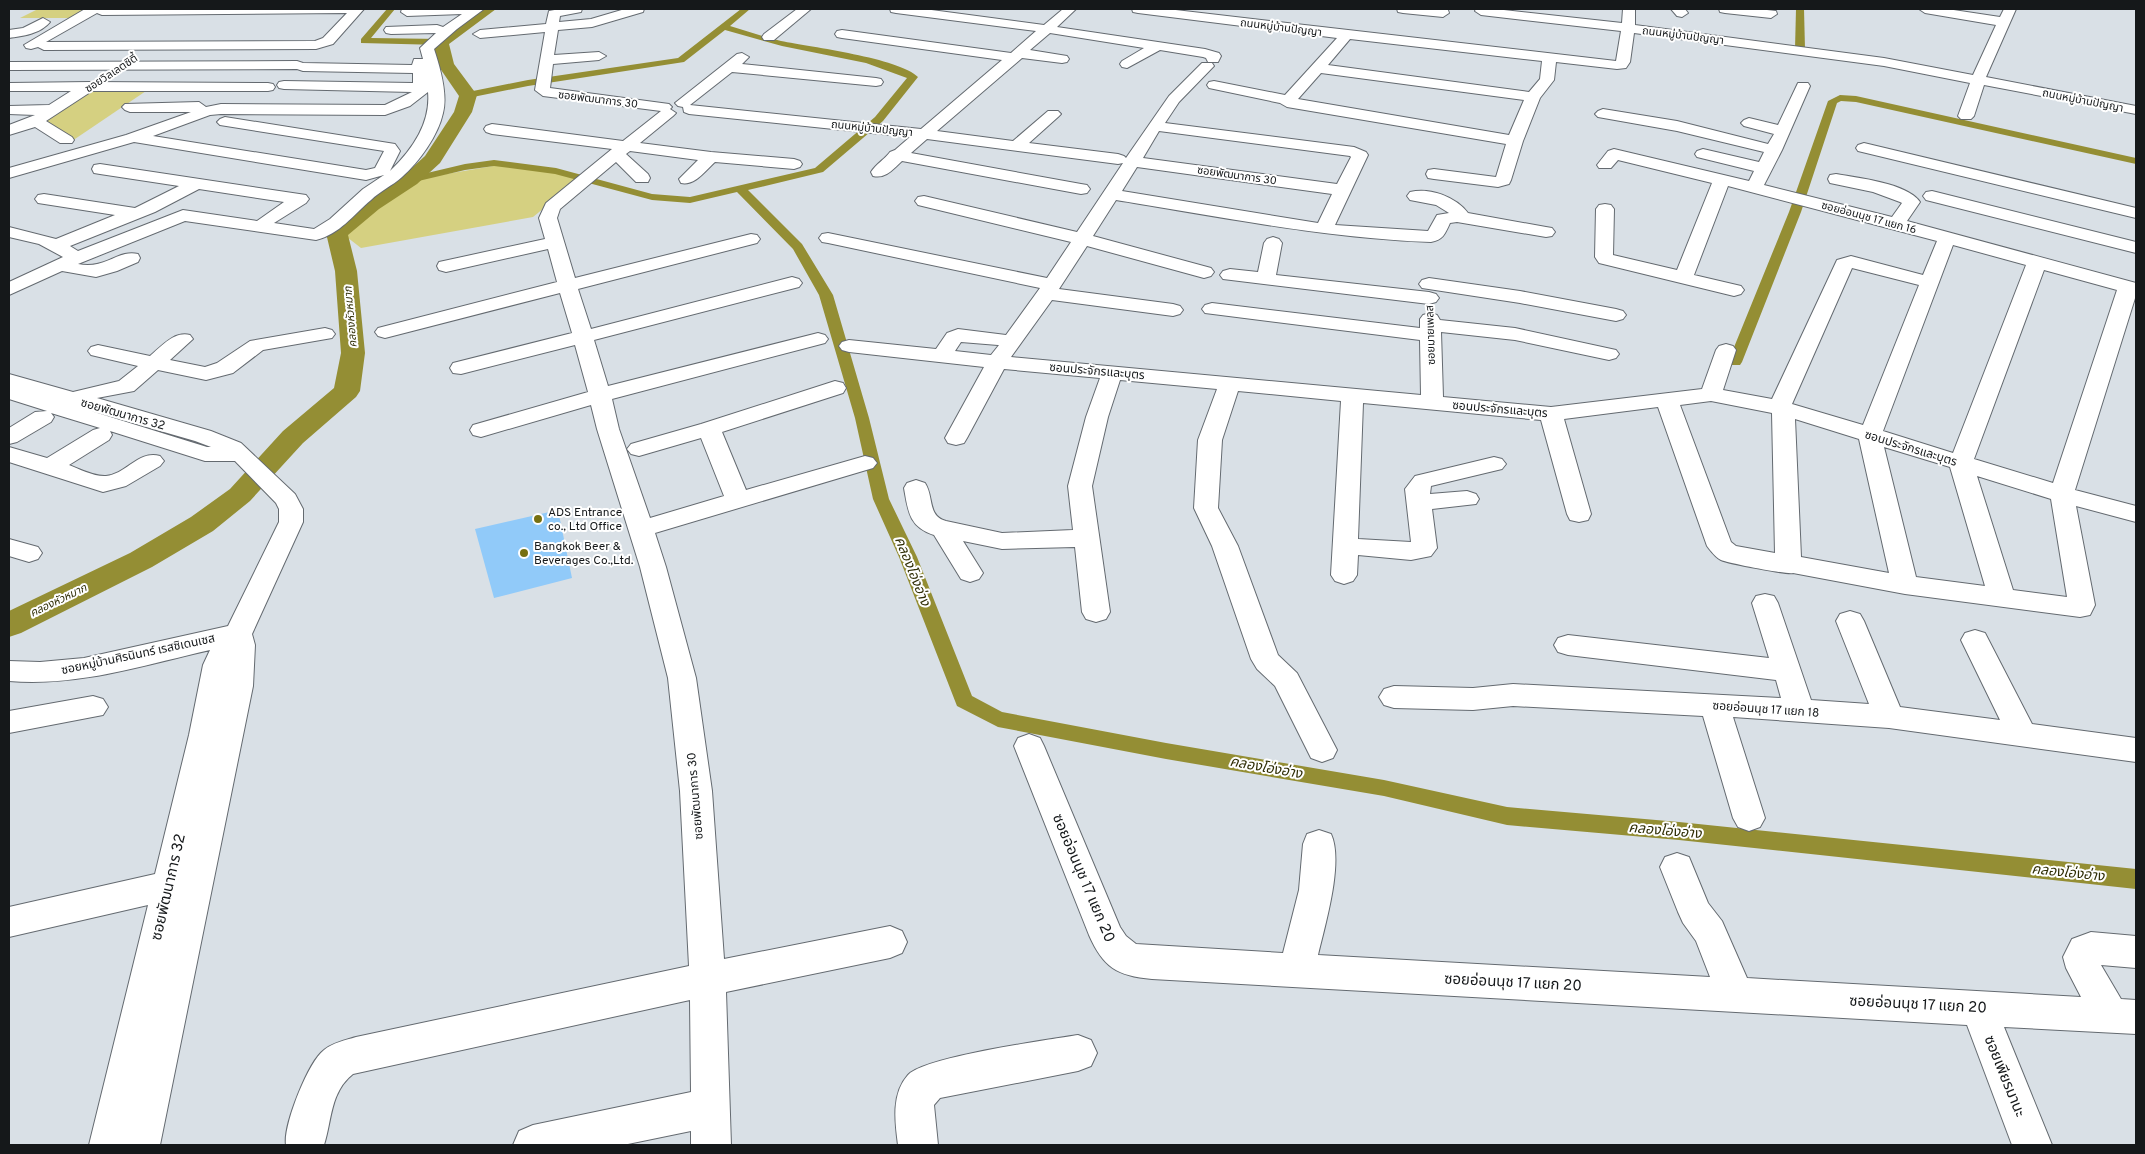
<svg xmlns="http://www.w3.org/2000/svg" width="2145" height="1154" viewBox="0 0 2145 1154" font-family="Overpass,'Noto Sans Thai',sans-serif">
<style>
.green{fill:#d5d081}
.lines{fill:none;stroke-linecap:round;stroke-linejoin:round}
.canal{fill:#948e34;fill-rule:evenodd}
.river{fill:#948e34;fill-rule:evenodd}
.building{fill:#91caf9}
.minor-casing{stroke:#646a70;stroke-width:2}
.minor{fill:#fff;fill-rule:evenodd}
.poi-dot{fill:#777011;stroke:#fff;stroke-width:2}
.labels{text-anchor:middle;stroke-width:4;stroke-linejoin:round;paint-order:stroke}
.far-street-label{font-size:11px;fill:#15181a;stroke:#fff}
.far-water-label{font-size:11px;font-style:italic;fill:#302e06;stroke:#fff}
.street-label{font-size:12px;fill:#15181a;stroke:#fff}
.poi-label{font-size:12px;fill:#15181a;stroke:#fff;text-anchor:start}
.water-label{font-size:14px;font-style:italic;fill:#302e06;stroke:#fff}
.near-street-label{font-size:15px;fill:#15181a;stroke:#fff}
</style>
<rect width="100%" height="100%" fill="#d9e0e6"/>
<g class="green">
<polygon points="38,9 91,9 76,18 20,18"/>
<polygon points="83,91 146,91 72,141 40,120"/>
<polygon points="505,164 581,178 533,217 361,248 343,234 372,205 417,179"/>
</g>
<g class="lines">
<g class="canal">
<polygon points="387,9 395,9 371,38 441,39 446,42 441,45 361,43 361,39"/>
<path d="M741,9H750L730,26C747,31 764,37 781,41C811,47 899,58 918,77L883,121L823,172L748,190L802,244L833,295L869,418L889,499L917,557L972,696L1002,712L1166,743L1384,780L1507,807L1679,822L2136,869V889L1679,840L1507,825L1384,796L1166,759L998,727L957,706L899,557L873,499L855,418L819,295L793,249L737,192L690,203L652,200L555,174L494,166L465,170L410,183L404,180L406,178L465,164L494,160L556,168L652,194L690,197L815,168L875,117L907,78L866,63L782,46L725,30L684,62L528,86L468,98L463,95L468,92L528,80L678,58Z"/>
<polygon points="1796,9 1804,9 1805,49 1800,52 1795,49"/>
<polygon points="1840,95 1856,96 2136,158 2136,164 1856,102 1841,101 1837,103 1801,212 1742,362 1740,365 1730,365 1728,362 1789,212 1828,101"/>
</g>
<polygon class="river" points="477,9 496,9 449,44 454,64 477,95 472,112 440,163 417,184 379,209 348,235 357,271 365,353 360,391 356,397 303,443 250,501 213,531 152,567 21,633 9,637 9,611 130,553 191,517 230,489 283,431 334,388 341,353 335,271 326,233 365,201 403,176 425,156 454,112 459,96 437,64 433,42 467,15"/>
</g>
<polygon class="building" points="558,510 572,578 494,598 475,529"/>
<g class="lines">
<defs>
<g id="minor">
<path d="M85,9H364L333,44L316,49L44,50L38,47L31,49L26,48L24,45ZM97,13L102,15L347,13L323,38L315,41L46,42Z"/>
<path d="M402,9H484L457,29L434,49C440,67 448,94 443,113C438,136 419,162 402,177C392,186 380,191 371,200C353,215 340,234 316,240L185,221L78,264C105,270 118,249 138,254L140,258L138,262L117,271L96,277L62,271L9,295V282L63,257L39,244L9,237V227L56,239L115,215L38,203L35,199L38,195L44,194L135,208L179,186L100,174L94,173L92,169L94,165L100,164L306,195L309,199L306,203L274,223L314,229L330,219L363,189L384,175L366,180L134,142L9,178V168L126,135L191,112H130L125,110L122,107L125,104L199,102L206,107L221,104L385,105L412,92L284,89L279,88L277,85L279,82L284,81L413,83V73L303,71L297,69L9,70V62L297,61L303,63L412,65L414,59H423L420,48L436,33L391,34L386,33L384,30L386,27L437,25L443,27L462,14L407,16L401,12ZM428,92C431,123 412,150 390,171L400,151L395,144L225,117L220,119L217,122L220,125L384,151L375,168L366,170L153,136L210,115L221,114L385,115L410,106ZM199,189L284,202L257,221L183,210L78,251L70,246L155,212Z"/>
<path d="M560,9H582L581,12L560,16L559,22L591,19L625,9H644L643,12L592,27L558,30L554,55L599,52L606,56L599,60L553,64L550,88L669,104L672,107L670,109L676,113L673,116L640,143L711,152L794,159L800,161L802,164L800,167L794,169L715,162C705,171 695,186 681,183L679,179L698,160L630,151L626,154L648,174L650,178L648,182H636L616,162L560,209L557,218L575,278L751,234L757,235L760,239L757,243L578,289L591,329L792,277L799,279L802,283L799,287L594,340L608,386L818,333L825,335L828,339L825,343L612,399L619,429L650,518L724,496L701,438L639,456L631,454L627,449L631,444L701,424L835,381L843,383L846,388L843,393L722,432L746,490L865,456L873,458L877,463L873,468L655,533L666,567L696,678L712,791L724,959L890,926L902,931L907,942L902,953L890,958L726,992L731,1145H691V1131L623,1145H513L519,1131L533,1125L691,1092L690,1000L353,1074C330,1092 332,1120 324,1145H286C283,1126 308,1062 324,1050C332,1043 346,1040 356,1037L689,966L680,791L668,678L640,567L597,429L591,405L481,437L473,435L470,430L473,425L588,392L575,345L461,374L453,373L450,368L453,363L572,333L560,293L385,338L378,336L375,332L378,328L557,282L548,249L446,272L439,270L437,266L439,262L545,239L539,218L546,203L612,149L492,134L486,132L484,129L486,126L492,124L623,141L661,111L543,96L535,90L545,32L480,38L473,34L480,30L546,24L549,11Z"/>
<polygon points="797,9 811,9 774,40 764,40 762,37 764,34"/>
<path d="M890,9H924L1044,25L1063,9H1076L1057,27L1205,49L1219,53L1221,56L1218,62H1208L1206,58L1203,57L1160,50L1127,68L1122,67L1120,64L1122,61L1144,48L1050,33L1030,50L1067,56L1069,59L1067,62L1062,63L1022,58L937,131L1013,141L1048,111H1058L1061,114L1058,117L1029,143L1118,154L1124,156L1126,158L1169,96L1202,63H1212L1214,66L1179,102L1165,123L1354,147L1366,152L1368,155L1335,225L1428,231L1437,215L1449,213L1436,205L1410,200L1407,196L1410,192C1430,187 1456,197 1468,213L1546,227L1552,228L1555,232L1552,236L1546,237L1457,222L1450,223C1445,234 1443,240 1431,242C1325,238 1221,217 1116,200L1093,236L1211,268L1214,272L1211,276L1204,278L1087,246L1059,289L1173,304L1180,306L1183,310L1180,314L1173,316L1052,300L1011,357L1421,395L1420,340L1205,313L1202,309L1205,305L1212,303L1420,328V319L1423,315L1430,313L1437,315L1440,320L1515,328L1616,350L1619,354L1616,358L1609,360L1515,340L1441,332L1443,397L1551,407L1702,389L1716,350L1719,346L1726,344L1733,346L1736,350L1723,390L1772,399L1837,260L1851,256L1923,275L1937,241L1728,186L1694,275L1741,286L1744,290L1741,294L1734,296L1599,263L1595,257L1596,209L1599,205L1605,204L1611,205L1614,209L1613,255L1677,270L1712,183L1618,160L1611,168H1599L1597,165L1608,151L1614,149L1749,181L1754,171L1697,157L1695,154L1697,151L1703,149L1759,162L1764,152L1677,131L1598,117L1595,114L1598,111L1603,109L1677,121L1768,144L1774,134L1744,126L1741,123L1744,120L1749,118L1778,125L1798,83H1808L1810,86L1782,150L1764,185L1892,217L1902,203L1900,202L1873,192L1830,183L1828,179L1830,175L1836,174C1858,178 1907,183 1920,202L1907,221L2136,283V295L2075,490L2136,506V522L2076,506L2095,605L2090,615L2080,617L1905,594L1793,573C1788,575 1728,563 1721,560C1715,557 1711,551 1707,546L1658,407L1564,419L1591,514L1588,520L1579,522L1570,520L1567,514L1541,420L1363,403L1358,539L1411,542L1405,489L1415,476L1494,457L1502,459L1506,464L1502,469L1431,486L1430,494L1467,491L1476,494L1479,499L1476,504L1432,509L1437,548L1431,556L1411,560L1358,555L1357,575L1353,581L1344,584L1335,581L1331,575L1341,401L1238,391L1222,440L1218,508L1238,546L1278,655L1297,673L1337,750L1333,758L1322,762L1311,758L1275,686L1257,669L1251,659L1212,546L1194,508L1198,440L1217,389L1120,380L1108,417L1092,486L1110,612L1106,619L1096,622L1086,619L1082,612L1075,547L1002,549L963,541L983,573L979,579L970,582L961,579L934,535C909,527 908,511 904,488L907,483L916,480L925,483C934,496 927,516 946,521L1002,533L1073,530L1068,486L1086,417L1100,378L1004,369L967,438L964,443L956,445L948,443L945,438L984,367L849,352L842,350L839,346L842,342L849,340L936,349L947,333L958,329L1006,335L1040,288L828,243L822,242L819,238L822,234L828,233L1047,278L1071,242L918,205L915,201L918,197L924,196L1077,232L1123,163L1118,164L927,139L911,153L1081,184L1087,185L1090,189L1087,193L1081,194L902,161C893,169 886,179 873,176L871,172C876,164 885,159 890,152L895,150L910,137L689,114L684,112L683,107L678,106L675,103L737,54L742,53L749,57L742,64L876,78L881,79L883,82L881,85L876,86L732,72L690,105L921,129L1002,60L842,38L837,37L835,34L837,31L842,30L1011,53L1036,31L896,13L891,12ZM1159,131L1350,156L1351,157L1337,184L1143,158ZM1137,167L1332,194L1318,223L1122,191ZM1953,245L2026,265L1953,453L1883,431ZM1852,268L1919,285L1863,425L1792,404ZM2044,270L2117,290L2053,483L1974,459ZM961,342L998,345H999L991,355L955,351ZM1711,401L1772,413L1775,553L1736,546L1731,542L1680,405ZM1795,419L1859,439L1889,573L1801,557ZM1884,447L1950,467L1985,586L1916,577ZM1977,476L2051,499L2067,597L2013,590Z"/>
<path d="M1132,9H1167L1616,61L1621,31L1481,15L1475,11L1476,9H1495L1622,23L1623,9H1635V25L1884,58L1973,75L1996,25L1925,13L1919,9H1947L2000,17L2004,9H2016L1986,77L2136,106V114L1984,85L1974,116L1971,119H1961L1958,116L1970,83L1884,66L1634,33L1630,62L1626,68L1617,69L1556,62L1554,80L1540,98L1523,141L1511,180L1509,184L1498,187L1434,179L1428,178L1426,174L1428,170L1434,169L1496,177L1506,144L1287,107L1280,103L1209,88L1207,85L1209,82L1214,81L1285,95L1337,38L1138,13L1133,12ZM1350,39L1542,61L1540,79L1529,92L1328,65ZM1321,73L1524,100L1509,135L1298,99Z"/>
<polygon points="1397,9 1448,10 1449,13 1443,17 1403,13 1398,12"/>
<polygon points="1671,9 1685,9 1688,13 1682,17 1677,16"/>
<polygon points="1719,9 1758,9 1776,11 1777,14 1771,18 1725,13 1720,12"/>
<path d="M43,18L50,22C40,34 23,36 9,38V30L23,28Z"/>
<polygon points="90,82 268,83 273,84 275,87 273,90 268,91 92,91 46,121 72,137 74,140 72,143 60,143 35,127 9,135 9,125 35,115 9,114 9,106 49,105 71,91 9,91 9,83"/>
<polygon points="1864,143 2136,208 2136,218 1858,151 1856,148 1858,145"/>
<polygon points="1932,191 2136,242 2136,253 1926,200 1923,196 1926,192"/>
<polygon points="1273,237 1279,239 1282,243 1276,275 1429,292 1436,294 1439,298 1436,302 1429,304 1223,279 1220,275 1223,271 1230,269 1258,272 1264,243 1267,239"/>
<polygon points="1429,278 1520,291 1616,309 1623,311 1626,315 1623,319 1616,321 1520,303 1422,288 1419,284 1422,280"/>
<path d="M325,328L332,330L335,334L332,338L263,350L233,373L206,380L158,370L134,391L97,398L211,431L241,443L295,494L303,509V522L252,634L255,645L253,686L160,1145H89L148,905L9,937V907L155,874L189,735L203,665L210,650C144,665 77,687 9,681V661L40,662L84,658L228,626L279,522V509L276,503L235,461H205L110,431L112,435L109,440L69,465C79,469 95,477 106,476C127,474 138,450 160,456L164,461L160,466L126,486L103,492L9,462V447L47,458L93,430L100,428L51,413L54,417L51,422L17,442L9,444V428L35,412L47,411L9,399V374L73,392L119,381L138,366L91,355L88,351L91,347L98,345L150,356C162,346 174,331 190,335L193,339L170,360L205,367L217,363L250,341ZM91,411L195,441L211,447H207Z"/>
<polygon points="9,539 38,547 42,553 38,559 29,562 9,556"/>
<polygon points="1765,594 1774,596 1778,603 1811,700 1869,704 1836,621 1840,614 1850,611 1860,614 1864,621 1900,707 2000,720 1961,640 1965,633 1975,630 1985,633 2032,724 2136,738 2136,762 1889,728 1733,717 1765,818 1760,827 1749,831 1738,827 1733,818 1703,716 1513,706 1473,710 1394,708 1384,705 1379,697 1384,689 1394,686 1473,688 1513,684 1781,698 1776,680 1568,655 1558,652 1554,645 1558,638 1568,635 1769,658 1752,603 1756,596"/>
<polygon points="93,696 103,699 108,707 103,715 9,733 9,711"/>
<path d="M1029,734L1040,738L1044,746L1120,927L1126,936L1136,944L1283,953L1299,890L1303,844L1307,834L1319,830L1331,834C1344,862 1325,925 1318,955L1710,977L1696,941L1683,923L1678,912L1660,867L1665,857L1677,853L1689,857L1708,903L1722,921L1747,978L2081,997L2066,968L2063,957L2072,939L2091,932L2136,936V968L2101,965L2121,999L2136,1000V1034L2004,1027L2052,1145H2012L1967,1025L1152,979C1117,976 1103,967 1089,935L1014,746L1018,738Z"/>
<path d="M1078,1035L1091,1040L1097,1053L1091,1066L1078,1071L940,1098L934,1105L938,1145H898C895,1122 891,1094 908,1075C924,1057 1047,1040 1078,1035Z"/>
</g>
</defs>
<use href="#minor" class="minor-casing"/>
<use href="#minor" class="minor"/>
</g>
<g class="poi-dot">
<circle cx="538" cy="519" r="5"/>
<circle cx="524" cy="553" r="5"/>
</g>
<g class="labels">
<g class="far-street-label">
<text transform="translate(1281 27) rotate(7)" y="4">ถนนหมู่บ้านปัญญา</text>
<text transform="translate(1683 35) rotate(7)" y="4">ถนนหมู่บ้านปัญญา</text>
<text transform="translate(111 73) rotate(-33)" y="4">ซอยวิลเลตซิตี้</text>
<text transform="translate(598 99) rotate(7)" y="4">ซอยพัฒนาการ 30</text>
<text transform="translate(2083 100) rotate(11)" y="4">ถนนหมู่บ้านปัญญา</text>
<text transform="translate(872 128) rotate(6)" y="4">ถนนหมู่บ้านปัญญา</text>
<text transform="translate(1237 175) rotate(8)" y="4">ซอยพัฒนาการ 30</text>
<text transform="translate(1869 217) rotate(15)" y="4">ซอยอ่อนนุช 17 แยก 16</text>
<text transform="translate(1430 335) rotate(-92)" y="4">ซอยมายเพลส</text>
</g>
<g class="far-water-label">
<text transform="translate(350 317) rotate(-95)" y="4">คลองหัวหมาก</text>
<text transform="translate(58 600) rotate(-26)" y="4">คลองหัวหมาก</text>
</g>
<g class="street-label">
<text transform="translate(1097 371) rotate(5)" y="4">ซอนประจักรและบุตร</text>
<text transform="translate(1500 409) rotate(5)" y="4">ซอนประจักรและบุตร</text>
<text transform="translate(123 414) rotate(16)" y="4">ซอยพัฒนาการ 32</text>
<text transform="translate(1911 448) rotate(17)" y="4">ซอนประจักรและบุตร</text>
<text transform="translate(138 654) rotate(-12)" y="4">ซอยหมู่บ้านศิรนินทร์ เรสซิเดนเซส</text>
<text transform="translate(1766 709) rotate(4)" y="4">ซอยอ่อนนุช 17 แยก 18</text>
<text transform="translate(695 796) rotate(-95)" y="4">ซอยพัฒนาการ 30</text>
</g>
<g class="poi-label">
<text x="548" y="516">ADS Entrance<tspan x="548" dy="14">co., Ltd Office</tspan></text>
<text x="534" y="550">Bangkok Beer &amp;<tspan x="534" dy="14">Beverages Co.,Ltd.</tspan></text>
</g>
<g class="water-label">
<text transform="translate(913 571) rotate(68)" y="5">คลองโอ่งอ่าง</text>
<text transform="translate(1266 767) rotate(10)" y="5">คลองโอ่งอ่าง</text>
<text transform="translate(1665 830) rotate(5)" y="5">คลองโอ่งอ่าง</text>
<text transform="translate(2068 872) rotate(6)" y="5">คลองโอ่งอ่าง</text>
</g>
<g class="near-street-label">
<text transform="translate(1084 878) rotate(67)" y="5">ซอยอ่อนนุช 17 แยก 20</text>
<text transform="translate(168 887) rotate(-77)" y="5">ซอยพัฒนาการ 32</text>
<text transform="translate(1513 982) rotate(3)" y="5">ซอยอ่อนนุช 17 แยก 20</text>
<text transform="translate(1918 1004) rotate(3)" y="5">ซอยอ่อนนุช 17 แยก 20</text>
<text transform="translate(2005 1076) rotate(68)" y="5">ซอยเพียรมานะ</text>
</g>
</g>
<rect width="2145" height="1154" fill="none" stroke="#15181a" stroke-width="20"/>
</svg>
